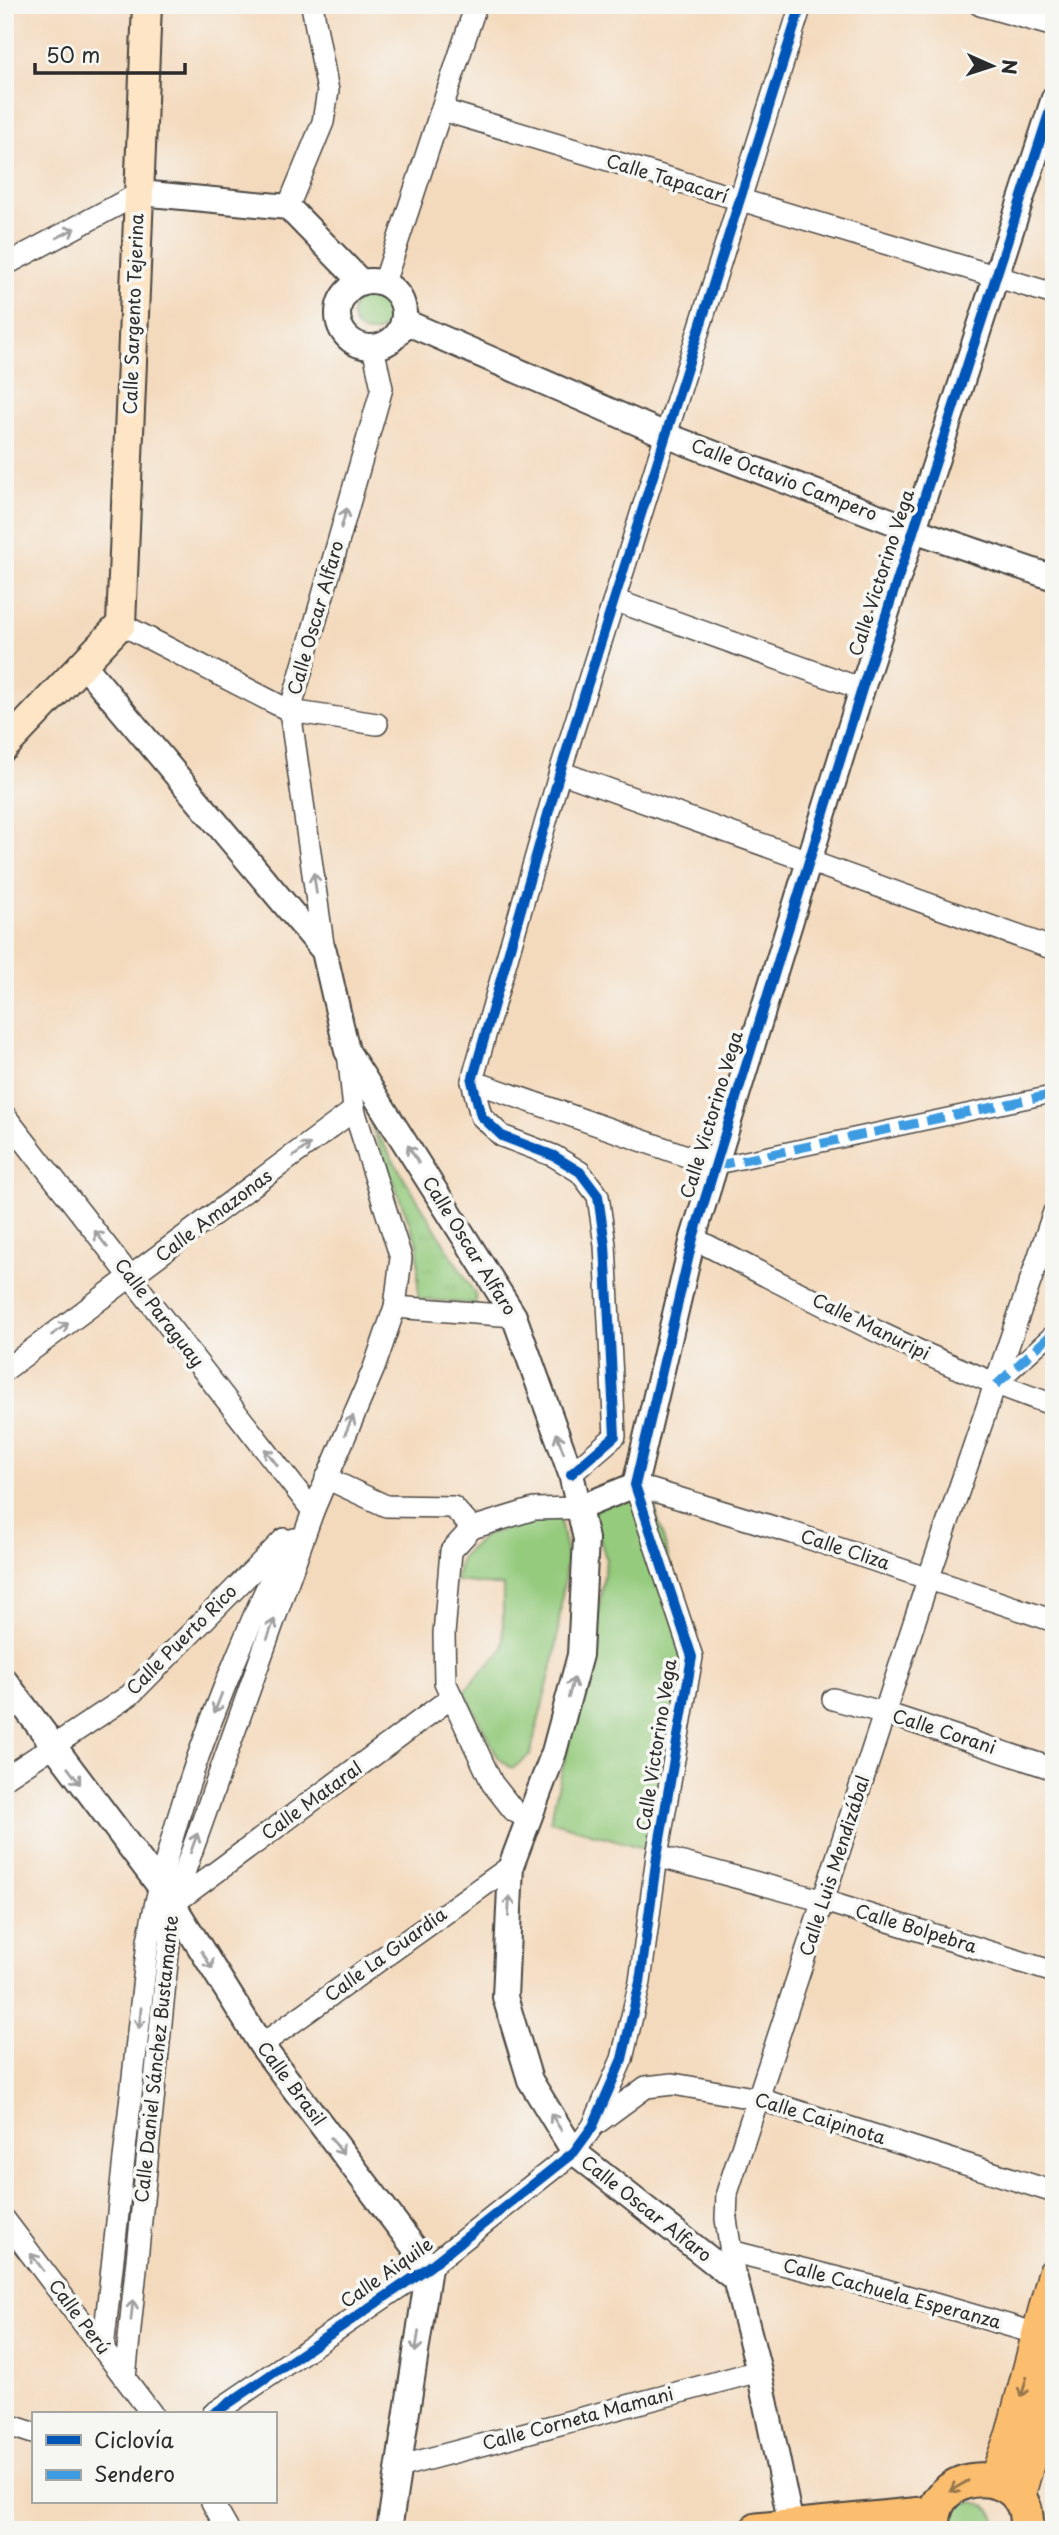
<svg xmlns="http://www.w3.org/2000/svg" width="1059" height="2535" viewBox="0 0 1059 2535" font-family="'Playpen Sans',sans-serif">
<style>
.grass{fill:#94cb7d;stroke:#607b54;stroke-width:2}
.park{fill:url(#park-tufts);stroke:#607b54;stroke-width:2}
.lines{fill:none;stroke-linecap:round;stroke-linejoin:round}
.pedestrian-casing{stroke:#494541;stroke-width:19}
.minor-casing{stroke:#494541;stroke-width:24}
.tertiary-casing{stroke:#494541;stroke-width:28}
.secondary-casing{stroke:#494541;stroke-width:32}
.primary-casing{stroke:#494541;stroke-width:35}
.trunk-casing{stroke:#494541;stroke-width:37}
.pedestrian{stroke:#fff;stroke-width:16}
.minor{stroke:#fff;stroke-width:21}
.tertiary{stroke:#fff;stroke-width:24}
.secondary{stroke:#fde5c5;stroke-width:28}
.primary{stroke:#fbbd6e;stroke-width:32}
.trunk{stroke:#fbbd6e;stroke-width:33}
.quiet{stroke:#3d9ce1;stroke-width:9;stroke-dasharray:18 9;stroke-linecap:butt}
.cycleway-casing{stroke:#f6f6f2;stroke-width:15}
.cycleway{stroke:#0057b8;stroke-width:10}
.oneway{stroke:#a0a0a0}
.oneway2{stroke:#93744c}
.labels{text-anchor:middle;stroke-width:7;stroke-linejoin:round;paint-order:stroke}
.street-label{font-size:18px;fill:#2b2b2b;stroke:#f6f6f2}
</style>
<defs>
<pattern id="park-tufts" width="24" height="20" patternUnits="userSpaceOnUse" patternTransform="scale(1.75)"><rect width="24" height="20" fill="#94cb7d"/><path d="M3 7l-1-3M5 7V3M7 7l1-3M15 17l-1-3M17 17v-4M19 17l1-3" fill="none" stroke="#80ae6c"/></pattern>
</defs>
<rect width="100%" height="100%" fill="#f6f6f2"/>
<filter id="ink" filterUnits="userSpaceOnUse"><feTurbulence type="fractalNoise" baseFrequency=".0143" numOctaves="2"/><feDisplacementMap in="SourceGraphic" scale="14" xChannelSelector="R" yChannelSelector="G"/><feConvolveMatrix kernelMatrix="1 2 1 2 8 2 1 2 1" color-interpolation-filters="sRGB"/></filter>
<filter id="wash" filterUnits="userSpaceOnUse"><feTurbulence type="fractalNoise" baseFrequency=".00686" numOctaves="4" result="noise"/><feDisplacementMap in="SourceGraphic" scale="28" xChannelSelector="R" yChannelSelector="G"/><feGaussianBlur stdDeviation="1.57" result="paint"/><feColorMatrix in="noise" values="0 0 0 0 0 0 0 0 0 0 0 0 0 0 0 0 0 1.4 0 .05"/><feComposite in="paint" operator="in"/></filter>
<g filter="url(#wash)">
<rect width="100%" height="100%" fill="#f4dabd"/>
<g class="grass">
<circle cx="371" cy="314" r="19"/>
<polygon points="601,1497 652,1497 685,1619 689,1663 653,1851 550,1821 597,1624 606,1559 593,1515"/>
<polygon points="558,1511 567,1556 555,1654 530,1755 512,1769 498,1757 464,1691 503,1649 503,1586 455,1581 462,1556 484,1536"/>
<path d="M967,2502C985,2501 998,2511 997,2530H947L953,2511Z"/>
</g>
<polygon class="park" points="370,1122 475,1294 476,1304 418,1299 418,1245"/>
</g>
<g filter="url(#ink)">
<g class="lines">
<defs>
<g id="pedestrian">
<polyline points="715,1166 1054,1094"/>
<polyline points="996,1385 1054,1332"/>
</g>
<g id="minor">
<polyline points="980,5 1054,26"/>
<polyline points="442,110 1054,294"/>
<polyline points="288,207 323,122 328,91 312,5"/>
<polyline points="5,265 140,193"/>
<polyline points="384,283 476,5"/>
<polyline points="614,600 862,689"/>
<polyline points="121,624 290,711 377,724"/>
<polyline points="560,772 1054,949"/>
<polyline points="324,951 290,711 382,388 373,347"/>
<polyline points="472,1081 715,1166"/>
<polyline points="5,1116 313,1511"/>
<path d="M693,1238C811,1299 928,1362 1054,1405"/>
<polyline points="395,1307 514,1316"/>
<polyline points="5,1370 354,1110"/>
<polyline points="571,1474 615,1436 605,1245 598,1196 580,1172 554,1156 502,1136 481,1116 472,1081 560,772 801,5"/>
<polyline points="326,1478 386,1506 453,1507 472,1528"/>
<polyline points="635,1485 793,1533 1054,1621"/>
<polyline points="833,1699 885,1713 1054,1769"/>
<polyline points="5,1778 130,1695 284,1539"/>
<polyline points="529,1819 514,1811 492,1783 445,1682 444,1634 451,1551 472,1528 534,1509 579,1508"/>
<polyline points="657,1856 824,1901 1054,1972"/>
<polyline points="173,1904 452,1697"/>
<polyline points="261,2045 511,1866"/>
<polyline points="597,2123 646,2087 673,2084 759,2099 1054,2192"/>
<polyline points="5,2220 152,2414"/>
<polyline points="730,2251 886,2290 1038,2334 1049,2334"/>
<polyline points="735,2279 726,2219 727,2193 929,1577 1054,1212"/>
<path d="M103,2349L148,1941C166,1843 199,1746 238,1654C255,1614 270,1575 294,1539"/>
<polyline points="125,2378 173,1904 313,1511 374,1368 395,1307 401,1258 354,1110 348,1052"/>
<polyline points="213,2414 429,2267 574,2152 593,2126 622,2059 640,1982 657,1856 692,1657 635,1485"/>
<polyline points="5,2424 33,2433"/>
<polyline points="398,2467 759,2371"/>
<polyline points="212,2502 228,2530"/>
</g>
<g id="tertiary">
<polyline points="140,193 288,207 361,282"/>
<circle cx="371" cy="314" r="33"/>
<polyline points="403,321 668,436 914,530 1054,578"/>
<polyline points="83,664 324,951 347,1051 514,1316 571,1474 586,1539 580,1655 554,1752 511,1866 505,1997 530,2080 574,2152 735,2279 759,2371 792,2530"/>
<polyline points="579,1508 635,1485 693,1238 862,689 1054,98"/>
<polyline points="5,1681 173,1904 261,2045 429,2267 389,2530"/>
</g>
<polyline id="secondary" points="5,746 121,624 147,5"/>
<g id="primary">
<polyline points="995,2480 1012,2434 1054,2274"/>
<polyline points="1018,2498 1054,2373"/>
</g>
<g id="trunk">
<polyline points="757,2530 933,2513"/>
<path d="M934,2530C926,2465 1034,2461 1026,2530"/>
</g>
</defs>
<use href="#pedestrian" class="pedestrian-casing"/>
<use href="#minor" class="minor-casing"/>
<use href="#tertiary" class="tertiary-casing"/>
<use href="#secondary" class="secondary-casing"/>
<use href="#primary" class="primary-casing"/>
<use href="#trunk" class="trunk-casing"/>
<use href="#pedestrian" class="pedestrian"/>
<use href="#minor" class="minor"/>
<use href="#tertiary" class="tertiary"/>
<use href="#secondary" class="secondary"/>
<use href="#primary" class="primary"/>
<use href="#trunk" class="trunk"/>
<g class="quiet">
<polyline points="715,1166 1054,1094"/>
<polyline points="996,1385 1054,1332"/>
</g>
<defs>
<g id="cycleway">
<polyline points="571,1474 615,1436 605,1245 598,1196 580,1172 554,1156 502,1136 481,1116 472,1081 560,772 801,5"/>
<polyline points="213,2414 429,2267 574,2152 593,2126 622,2059 640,1982 657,1856 692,1657 635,1485 693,1238 862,689 1054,98"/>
</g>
</defs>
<use href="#cycleway" class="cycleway-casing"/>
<use href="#cycleway" class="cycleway"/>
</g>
<defs><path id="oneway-shaft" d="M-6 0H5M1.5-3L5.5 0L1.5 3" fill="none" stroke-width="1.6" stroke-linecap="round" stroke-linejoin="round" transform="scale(1.75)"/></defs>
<g class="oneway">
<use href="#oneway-shaft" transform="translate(66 233) rotate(-28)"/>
<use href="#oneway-shaft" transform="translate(344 518) rotate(-74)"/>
<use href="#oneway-shaft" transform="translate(315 883) rotate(-98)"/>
<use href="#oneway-shaft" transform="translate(302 1150) rotate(-37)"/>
<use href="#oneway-shaft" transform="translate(413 1154) rotate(-122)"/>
<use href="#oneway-shaft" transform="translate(101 1239) rotate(-128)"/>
<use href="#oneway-shaft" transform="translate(60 1329) rotate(-36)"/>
<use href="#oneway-shaft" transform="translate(349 1425) rotate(-67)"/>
<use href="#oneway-shaft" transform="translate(560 1443) rotate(-110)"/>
<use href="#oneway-shaft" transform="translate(271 1457) rotate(-128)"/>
<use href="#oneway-shaft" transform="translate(271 1629) rotate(-70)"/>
<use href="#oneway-shaft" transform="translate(571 1688) rotate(-75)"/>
<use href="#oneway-shaft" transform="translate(218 1703) rotate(111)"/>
<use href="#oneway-shaft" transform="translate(74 1776) rotate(53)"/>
<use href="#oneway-shaft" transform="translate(194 1843) rotate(-70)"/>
<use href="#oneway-shaft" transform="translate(509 1906) rotate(-87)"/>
<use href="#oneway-shaft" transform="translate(207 1960) rotate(58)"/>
<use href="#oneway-shaft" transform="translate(140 2018) rotate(96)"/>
<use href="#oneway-shaft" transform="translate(556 2122) rotate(-122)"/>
<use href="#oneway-shaft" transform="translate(337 2146) rotate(53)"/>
<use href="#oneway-shaft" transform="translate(37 2262) rotate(-127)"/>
<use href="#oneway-shaft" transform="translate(132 2310) rotate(-84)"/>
<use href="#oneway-shaft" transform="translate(417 2342) rotate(99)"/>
</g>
<g class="oneway2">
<use href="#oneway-shaft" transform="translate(1024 2387) rotate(105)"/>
<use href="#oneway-shaft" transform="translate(959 2486) rotate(150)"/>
</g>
</g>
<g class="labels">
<g class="street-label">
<text transform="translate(667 179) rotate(17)" y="6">Calle Tapacarí</text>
<text transform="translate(134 314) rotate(-88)" y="6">Calle Sargento Tejerina</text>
<text transform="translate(784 480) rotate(21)" y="6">Calle Octavio Campero</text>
<text transform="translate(882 573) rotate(-72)" y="6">Calle Victorino Vega</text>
<text transform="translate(316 618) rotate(-74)" y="6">Calle Oscar Alfaro</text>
<text transform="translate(712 1115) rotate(-73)" y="6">Calle Victorino Vega</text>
<text transform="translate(214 1216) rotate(-37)" y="6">Calle Amazonas</text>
<text transform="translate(469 1246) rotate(58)" y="6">Calle Oscar Alfaro</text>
<text transform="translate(159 1313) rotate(52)" y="6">Calle Paraguay</text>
<text transform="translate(871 1327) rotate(26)" y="6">Calle Manuripi</text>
<text transform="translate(845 1550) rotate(18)" y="6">Calle Cliza</text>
<text transform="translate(182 1640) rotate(-45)" y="6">Calle Puerto Rico</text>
<text transform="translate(944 1732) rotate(18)" y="6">Calle Corani</text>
<text transform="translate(657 1745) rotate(-81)" y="6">Calle Victorino Vega</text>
<text transform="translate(312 1801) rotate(-36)" y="6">Calle Mataral</text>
<text transform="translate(835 1866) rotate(-72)" y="6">Calle Luis Mendizábal</text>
<text transform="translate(916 1929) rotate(17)" y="6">Calle Bolpebra</text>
<text transform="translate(386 1955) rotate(-36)" y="6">Calle La Guardia</text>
<text transform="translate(157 2059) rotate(-84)" y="6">Calle Daniel Sánchez Bustamante</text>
<text transform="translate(291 2084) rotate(53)" y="6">Calle Brasil</text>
<text transform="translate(820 2119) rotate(17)" y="6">Calle Caipinota</text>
<text transform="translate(646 2209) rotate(38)" y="6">Calle Oscar Alfaro</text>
<text transform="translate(387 2273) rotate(-35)" y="6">Calle Aiquile</text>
<text transform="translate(892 2294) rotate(15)" y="6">Calle Cachuela Esperanza</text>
<text transform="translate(79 2317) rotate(53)" y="6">Calle Perú</text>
<text transform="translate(578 2419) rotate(-15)" y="6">Calle Corneta Mamani</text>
</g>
</g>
<rect width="1059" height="2535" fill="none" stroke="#f6f6f2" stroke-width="28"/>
<rect x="32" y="2412" width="245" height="91" fill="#f6f6f2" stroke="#a5a5a2" stroke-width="2"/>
<rect x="46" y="2435" width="35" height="10" fill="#0057b8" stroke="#a5a5a2" stroke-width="2"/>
<text x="94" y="2448" font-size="21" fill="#2b2b2b">Ciclovía</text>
<rect x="46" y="2470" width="35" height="10" fill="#3d9ce1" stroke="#a5a5a2" stroke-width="2"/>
<text x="94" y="2482" font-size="21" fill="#2b2b2b">Sendero</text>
<g transform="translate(992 66) rotate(93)" stroke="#f6f6f2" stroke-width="5" paint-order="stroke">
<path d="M0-5L12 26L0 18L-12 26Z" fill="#2b2b2b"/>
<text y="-10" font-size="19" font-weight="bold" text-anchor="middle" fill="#2b2b2b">N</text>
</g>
<path d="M35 63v10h150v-10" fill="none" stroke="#2b2b2b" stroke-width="3.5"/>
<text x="46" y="63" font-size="21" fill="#2b2b2b" stroke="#f6f6f2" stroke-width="5" paint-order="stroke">50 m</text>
</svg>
